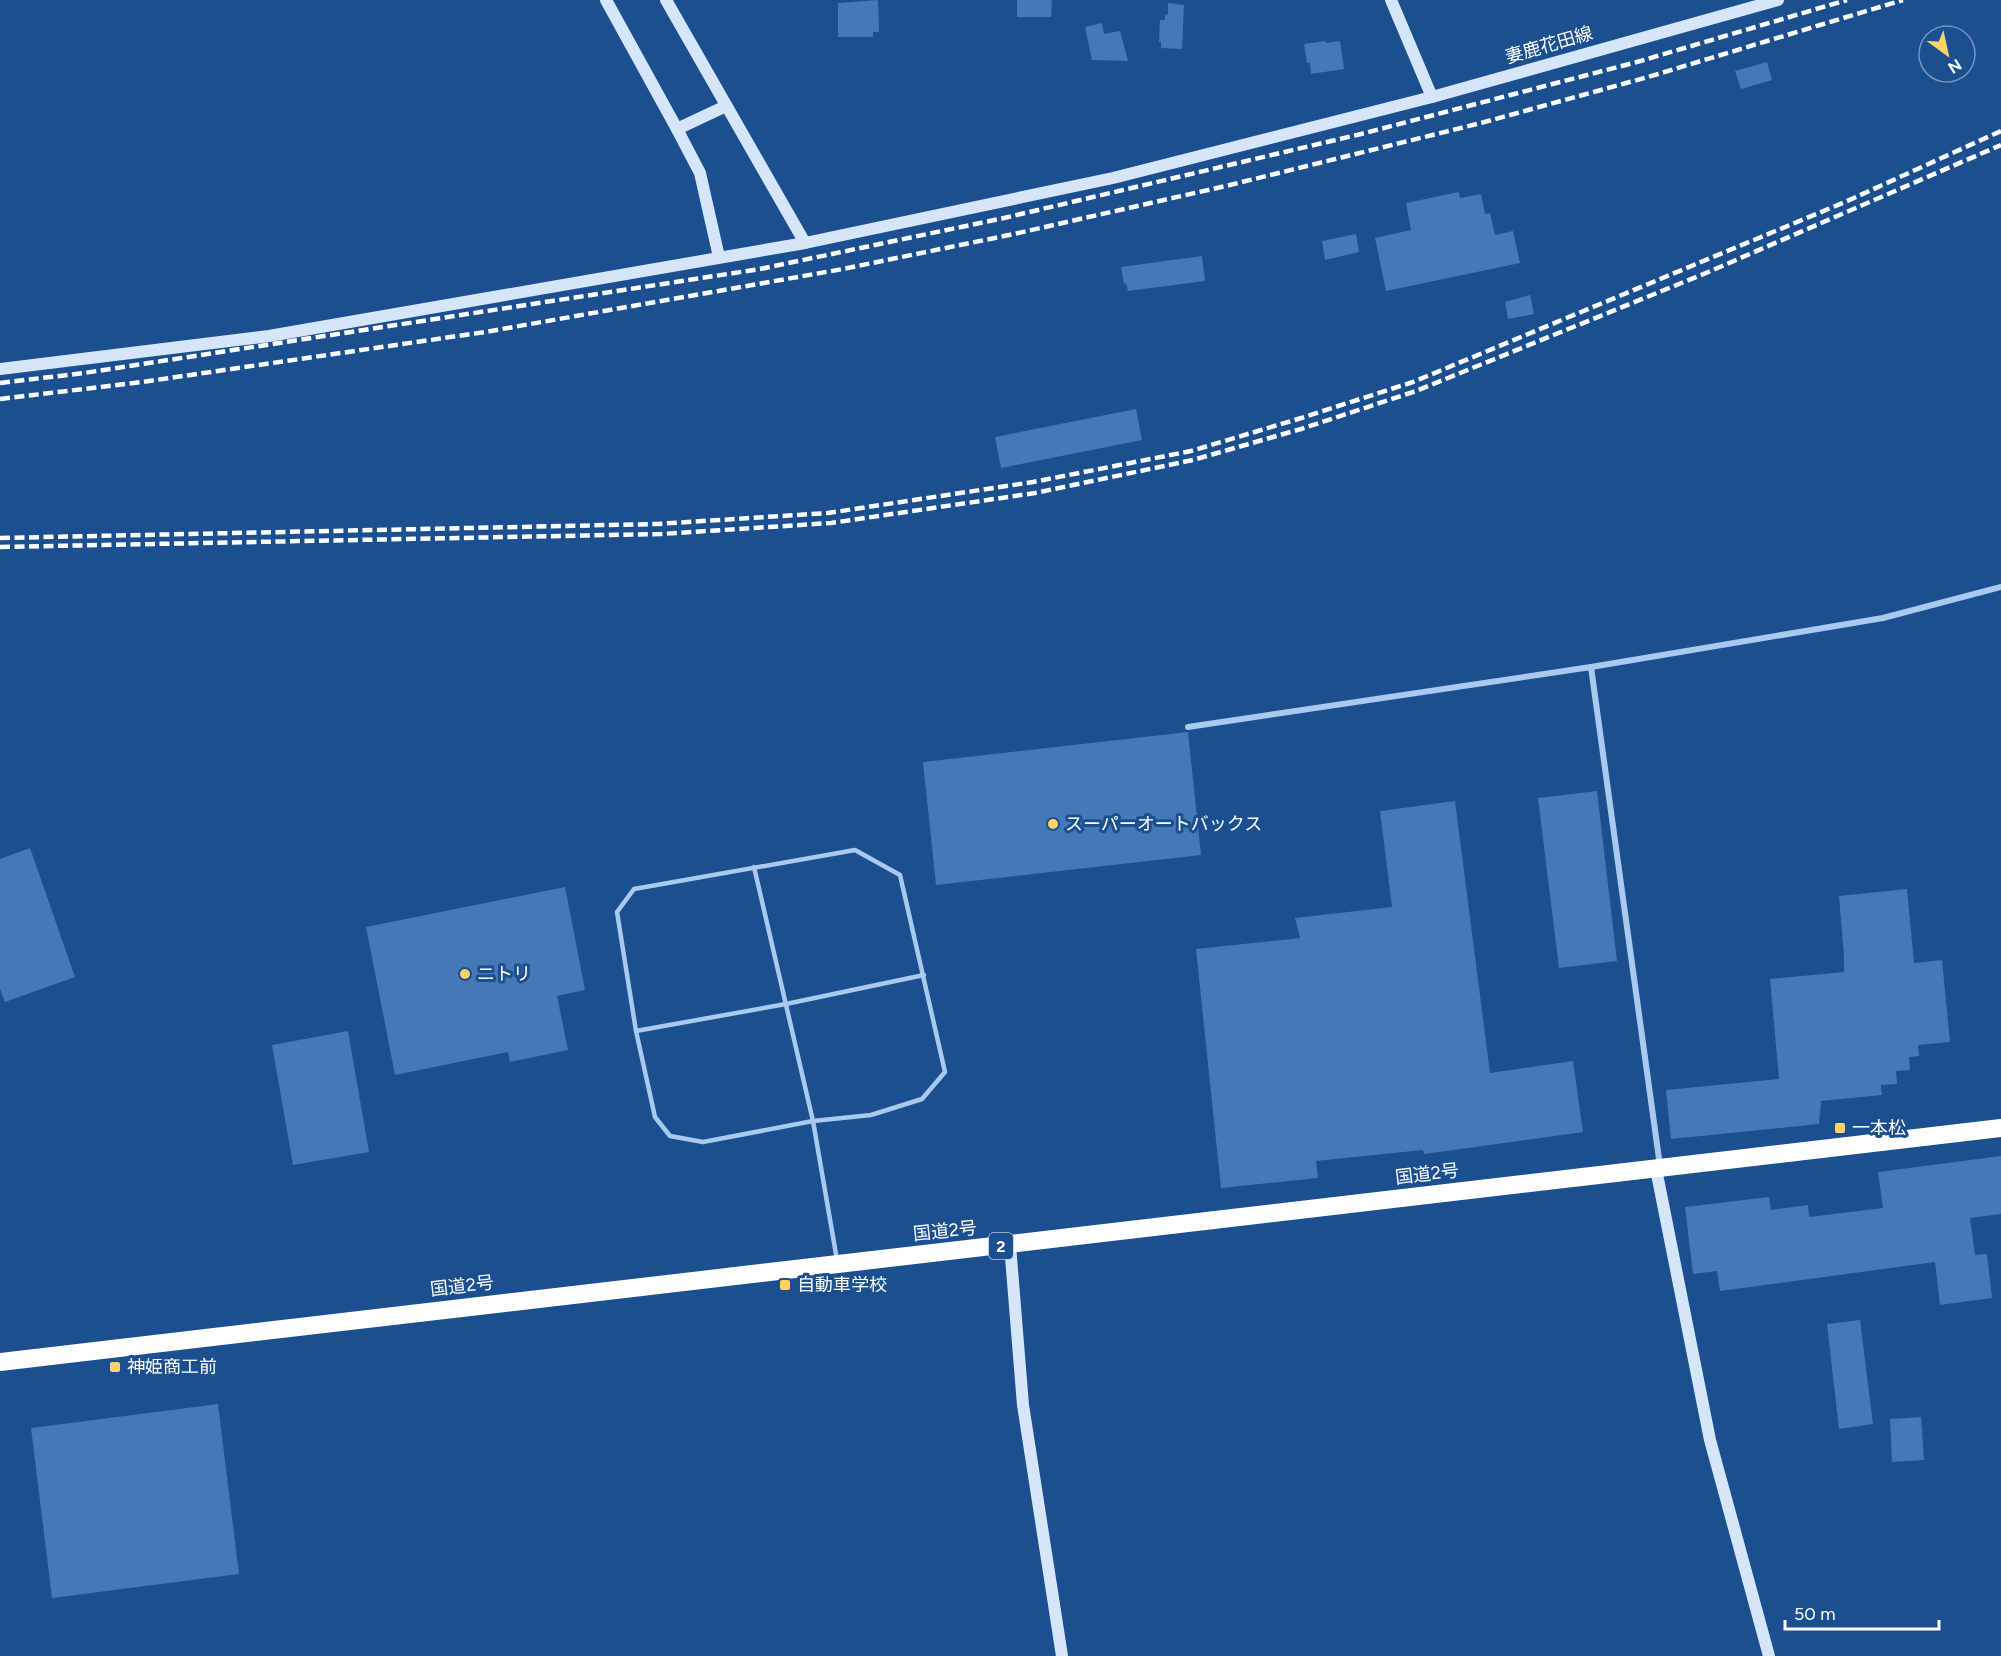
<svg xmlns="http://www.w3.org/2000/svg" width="2001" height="1656" viewBox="0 0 2001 1656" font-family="Figtree,'Noto Sans JP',sans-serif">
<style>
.building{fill:#4478b7}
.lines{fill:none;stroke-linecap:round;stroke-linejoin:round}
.lane{stroke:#a9c9ee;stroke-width:4.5}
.street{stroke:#a9c9ee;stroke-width:6}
.secondary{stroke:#d6e6fa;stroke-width:12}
.highway{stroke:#fff;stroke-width:18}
.rail{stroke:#fff;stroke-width:4.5;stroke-dasharray:10 4.5;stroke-linecap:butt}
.poi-dot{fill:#ffd166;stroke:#1b4f8f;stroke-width:2}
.labels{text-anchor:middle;stroke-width:6;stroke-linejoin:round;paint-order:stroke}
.shield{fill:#1b4f8f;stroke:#bbcadd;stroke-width:1.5}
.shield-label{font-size:16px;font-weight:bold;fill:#fff}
.street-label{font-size:18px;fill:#fff;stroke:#1b4f8f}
.poi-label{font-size:18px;fill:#fff;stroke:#1b4f8f;text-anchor:start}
</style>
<rect width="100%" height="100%" fill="#1b4f8f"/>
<g class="building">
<polygon points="878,0 879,32 873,32 873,37 838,37 838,3"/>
<polygon points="1017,0 1052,0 1051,17 1017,17"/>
<polygon points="1168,3 1184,5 1182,49 1161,48 1161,41 1159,42 1160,20 1165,20 1165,14 1168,15"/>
<polygon points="1102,23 1104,34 1120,31 1128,61 1092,60 1085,27"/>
<polygon points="1326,41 1326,43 1340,41 1344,69 1311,74 1310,63 1307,63 1304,44"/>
<polygon points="1767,62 1772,80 1741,89 1735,71"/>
<polygon points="1459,192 1460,198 1481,194 1485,214 1490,213 1495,235 1513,231 1520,263 1386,291 1375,238 1411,230 1406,203"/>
<polygon points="1356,234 1359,252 1325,260 1322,241"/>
<polygon points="1202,256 1205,281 1128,291 1126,283 1124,284 1121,267"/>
<polygon points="1530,295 1534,314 1508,319 1505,302"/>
<polygon points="1136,409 1142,440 1001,468 995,437"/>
<polygon points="1188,732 1201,855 936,885 923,762"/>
<polygon points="1597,791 1617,961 1559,968 1538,798"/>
<polygon points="1455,801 1490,1073 1573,1061 1583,1132 1424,1154 1423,1150 1316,1161 1318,1178 1221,1188 1196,949 1300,938 1295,918 1392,907 1380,811"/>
<polygon points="30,848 75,977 5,1002 0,989 0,859"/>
<polygon points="565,887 585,990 557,996 568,1050 510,1062 508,1052 395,1075 366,927"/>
<polygon points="1907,889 1914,963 1942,960 1950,1042 1918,1045 1919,1056 1909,1057 1910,1070 1896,1071 1897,1084 1881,1085 1882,1095 1821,1101 1819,1124 1671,1139 1666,1090 1779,1079 1770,979 1844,972 1844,957 1839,896"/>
<polygon points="348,1031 369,1152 293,1165 272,1045"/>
<polygon points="2001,1156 2001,1214 1970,1218 1975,1255 1987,1254 1992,1298 1940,1305 1935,1262 1720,1291 1717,1271 1693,1274 1685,1207 1769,1197 1771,1210 1808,1205 1809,1217 1883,1208 1878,1172"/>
<polygon points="1860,1320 1873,1424 1839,1429 1827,1324"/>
<polygon points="218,1404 239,1574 52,1598 31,1428"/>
<polygon points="1921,1417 1924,1460 1892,1462 1890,1419"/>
</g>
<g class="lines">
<g class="lane">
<polygon points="855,850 900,875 945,1072 922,1099 871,1115 813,1121 703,1142 670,1136 655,1117 636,1031 617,912 634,889"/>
<polyline points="754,867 813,1121 837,1260"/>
<polyline points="636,1031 786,1004 924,975"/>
</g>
<g class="street">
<polyline points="1591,667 1883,618 2001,587"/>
<polyline points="1188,727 1591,667 1660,1166"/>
</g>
<g class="secondary">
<polyline points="606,0 677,129 700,173 719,257"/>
<polyline points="666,0 805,243"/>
<polyline points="1391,0 1432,97"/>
<polyline points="677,129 726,106"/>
<polyline points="0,369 269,336 805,243 1113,178 1432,97 1778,0"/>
<polyline points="1656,1169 1710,1440 1769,1656"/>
<polyline points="1010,1245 1023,1405 1062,1656"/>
</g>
<polyline class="highway" points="0,1362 2001,1128"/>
<g class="rail">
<polyline points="0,383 84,373 760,269 1004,218 1361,134 1637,62 1847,0"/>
<polyline points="0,399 142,382 485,332 843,269 1014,234 1230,185 1481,123 1648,77 1903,0"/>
<polyline points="0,538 657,524 828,513 1033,482 1191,451 1298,419 1413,382 1845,202 2001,131"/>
<polyline points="0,547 661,534 831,523 1035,493 1193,460 1301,429 1416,391 1706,273 2001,145"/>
</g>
</g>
<g class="poi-dot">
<circle cx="1053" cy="824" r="6"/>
<circle cx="465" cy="974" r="6"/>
<rect x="1834" y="1122" width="12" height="12" rx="3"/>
<rect x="779" y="1279" width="12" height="12" rx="3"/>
<rect x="109" y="1361" width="12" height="12" rx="3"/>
</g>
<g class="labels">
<rect class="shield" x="989" y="1233" width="24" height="26" rx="4.5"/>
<g class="shield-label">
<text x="1001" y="1252">2</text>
</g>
<g class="street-label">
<text transform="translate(1549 45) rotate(-16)" y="6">妻鹿花田線</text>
<text transform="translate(1427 1174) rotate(-7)" y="6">国道2号</text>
<text transform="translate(945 1231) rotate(-6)" y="6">国道2号</text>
<text transform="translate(462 1286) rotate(-7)" y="6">国道2号</text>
</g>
<g class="poi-label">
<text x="1065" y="830">スーパーオートバックス</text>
<text x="477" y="980">ニトリ</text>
<text x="1852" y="1134">一本松</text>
<text x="797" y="1291">自動車学校</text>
<text x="127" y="1373">神姫商工前</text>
</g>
</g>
<g transform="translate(1947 54) rotate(147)"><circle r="28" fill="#1b4f8f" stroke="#7695bc" stroke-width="1.5"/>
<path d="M0-4.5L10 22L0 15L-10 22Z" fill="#ffd166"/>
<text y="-9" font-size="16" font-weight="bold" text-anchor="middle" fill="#ffffff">N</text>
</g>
<path d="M1785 1620v9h154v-9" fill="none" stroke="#ffffff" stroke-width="3"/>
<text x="1794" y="1620" font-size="18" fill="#ffffff" stroke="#1b4f8f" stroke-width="4.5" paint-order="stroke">50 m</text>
</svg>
